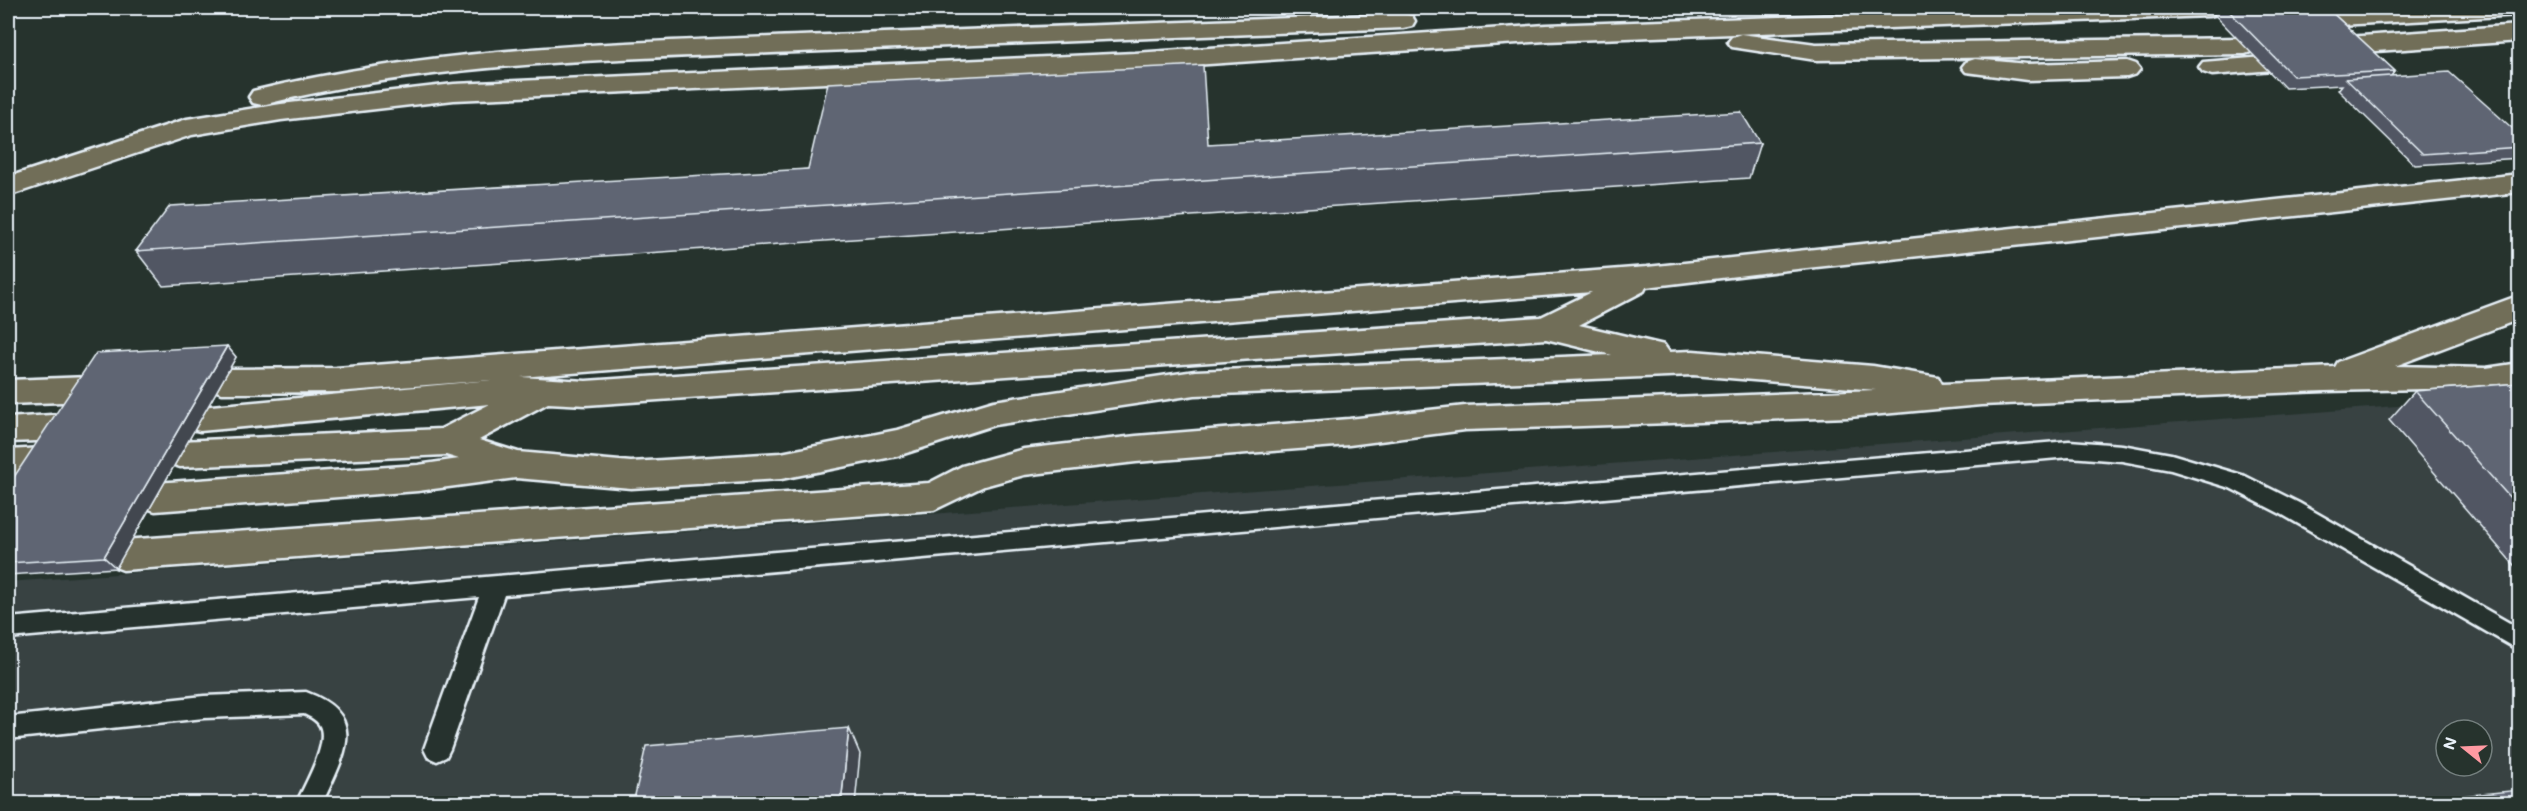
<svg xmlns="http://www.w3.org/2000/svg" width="2527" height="811" viewBox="0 0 2527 811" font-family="Mali,sans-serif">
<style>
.built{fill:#374242;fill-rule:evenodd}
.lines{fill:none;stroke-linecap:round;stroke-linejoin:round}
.service-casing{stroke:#e8f1f8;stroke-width:5}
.primary-casing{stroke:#e8f1f8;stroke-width:5}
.service{fill:#26332d;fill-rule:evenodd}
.primary{fill:#716e59;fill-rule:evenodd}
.wall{fill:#515763;stroke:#e8f1f8;stroke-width:1.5}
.shaded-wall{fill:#424750;stroke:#e8f1f8;stroke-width:1.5}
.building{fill:#5e6573;stroke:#e8f1f8;stroke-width:1.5}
</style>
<rect width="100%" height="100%" fill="#26332d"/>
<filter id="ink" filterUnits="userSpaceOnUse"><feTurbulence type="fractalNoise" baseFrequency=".0167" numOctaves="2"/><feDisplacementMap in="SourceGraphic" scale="12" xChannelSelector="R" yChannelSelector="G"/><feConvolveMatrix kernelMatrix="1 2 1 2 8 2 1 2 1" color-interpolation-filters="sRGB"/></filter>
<g filter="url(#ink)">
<path class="built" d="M2519,397V803L8,804V582ZM2446,730H2482V766H2446Z"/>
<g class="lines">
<defs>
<g id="service">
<polygon points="2069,441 2122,445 2171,454 2245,476 2299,503 2520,629 2520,651 2283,515 2230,488 2171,470 2122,461 2069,457 504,595 450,749 446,757 437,761 428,757 424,749 479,597 8,638 8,618"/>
<path d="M306,692C371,716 343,757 322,804H296C304,786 329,744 320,726C316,719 310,717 304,714L204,718L8,739V717L204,696Z"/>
</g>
<g id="primary">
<polygon points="2045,8 2221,9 2218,14 2209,16 1546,41 1135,69 454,100 281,120 192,135 8,196 8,177 187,119 281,104 454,84 1135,53 1546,25"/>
<polygon points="2395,8 2520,8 2520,15 2321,26 2312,24 2309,19 2312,14 2321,12"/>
<path d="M1403,14L1412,16L1415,21L1412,26L1403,28C1202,36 1000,44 799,52C620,59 437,61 262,105L253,103L249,97L253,91C431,47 617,43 800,36C1001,29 1202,21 1403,14Z"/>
<polygon points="2520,25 2520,41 2347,53 2338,50 2334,45 2338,40 2347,37"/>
<polygon points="1741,34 1816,44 2245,38 2254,41 2258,46 2254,51 2245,54 1816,60 1732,47 1728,42 1732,37"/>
<polygon points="2264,57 2273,60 2277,65 2273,70 2212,75 2203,72 2199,67 2203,62"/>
<polygon points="1975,59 2027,64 2127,61 2136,64 2140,69 2136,74 2127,77 2027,80 1966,72 1962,67 1966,62"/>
<path d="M2520,174V192L1788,270L1646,287L1644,291L1579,325L1664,345L1669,352L1693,351L1873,366L1938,377L1942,384L2335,367L2338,362L2520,295V319L2395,366L2486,368L2520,363V387L2486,392L2425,389L2325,391L1981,405L1849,417L1465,430L1349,445L1136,462L1024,475L984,486L934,510L123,570L110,565L105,555L110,545L123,540L929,483L962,466L1024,449L1136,436L1349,419L1465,406L1876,390L1693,375L1195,395L994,425L897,456L781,479L631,488L516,478L418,491L155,511L143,507L138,497L143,487L155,483L418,465L459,459L446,455L180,467L168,463L163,454L168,445L180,441L441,429L490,404L200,431L188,428L183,419L188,410L200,407L491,380L336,392L222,393L211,389L206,381L211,373L222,369L336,368L1647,267ZM1592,292L1541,317L586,381L521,377ZM1546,339L1612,355L1195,371L994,401L897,430L781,453L631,462L518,452L479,440L548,403L586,405Z"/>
<polygon points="90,377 102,381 106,389 102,397 90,401 8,404 8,380"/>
<polygon points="66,414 78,418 83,427 78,436 66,440 8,442 8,418"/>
<polygon points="43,448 55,452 60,461 55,470 43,474 8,476 8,450"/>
</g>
</defs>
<use href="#service" class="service-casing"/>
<use href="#primary" class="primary-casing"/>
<use href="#service" class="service"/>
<use href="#primary" class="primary"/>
</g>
<g class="wall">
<polygon points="2208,8 2327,8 2395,71 2391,76 2520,135 2520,158 2415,165 2338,90 2342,85 2285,88"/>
<polygon points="1760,143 1749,178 163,286 136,251 808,169 1208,144"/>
<polygon points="227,346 236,357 116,568 8,575 8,486"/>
<polygon points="2520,383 2520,572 2389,420 2415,391"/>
</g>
<g class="shaded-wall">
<polygon points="227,346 236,357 116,568 104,557"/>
<polygon points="849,728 860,754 855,804 841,804"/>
</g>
<g class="building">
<polygon points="2226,8 2327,8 2395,71 2293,76"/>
<polygon points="1203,65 1208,144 1741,112 1760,143 136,251 170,206 808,169 828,83"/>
<polygon points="2449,72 2520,135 2520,147 2423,154 2346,79"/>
<polygon points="227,346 104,557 8,563 8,486 96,353"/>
<polygon points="2520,383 2520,509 2415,391"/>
<polygon points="849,728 841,804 633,804 646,746"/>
<polygon points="2520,790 2520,804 2381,804"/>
</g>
</g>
<rect width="2527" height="811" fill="none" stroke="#26332d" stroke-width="30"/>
<rect x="15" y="15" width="2497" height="781" fill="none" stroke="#e8f1f8" stroke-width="2" filter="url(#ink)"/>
<g transform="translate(2464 748) rotate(288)"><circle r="28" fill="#26332d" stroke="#747f7e" stroke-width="1.5"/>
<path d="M0-4.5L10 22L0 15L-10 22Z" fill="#ff9aa2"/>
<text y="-9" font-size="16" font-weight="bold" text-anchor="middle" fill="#e8f1f8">N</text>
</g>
</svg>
